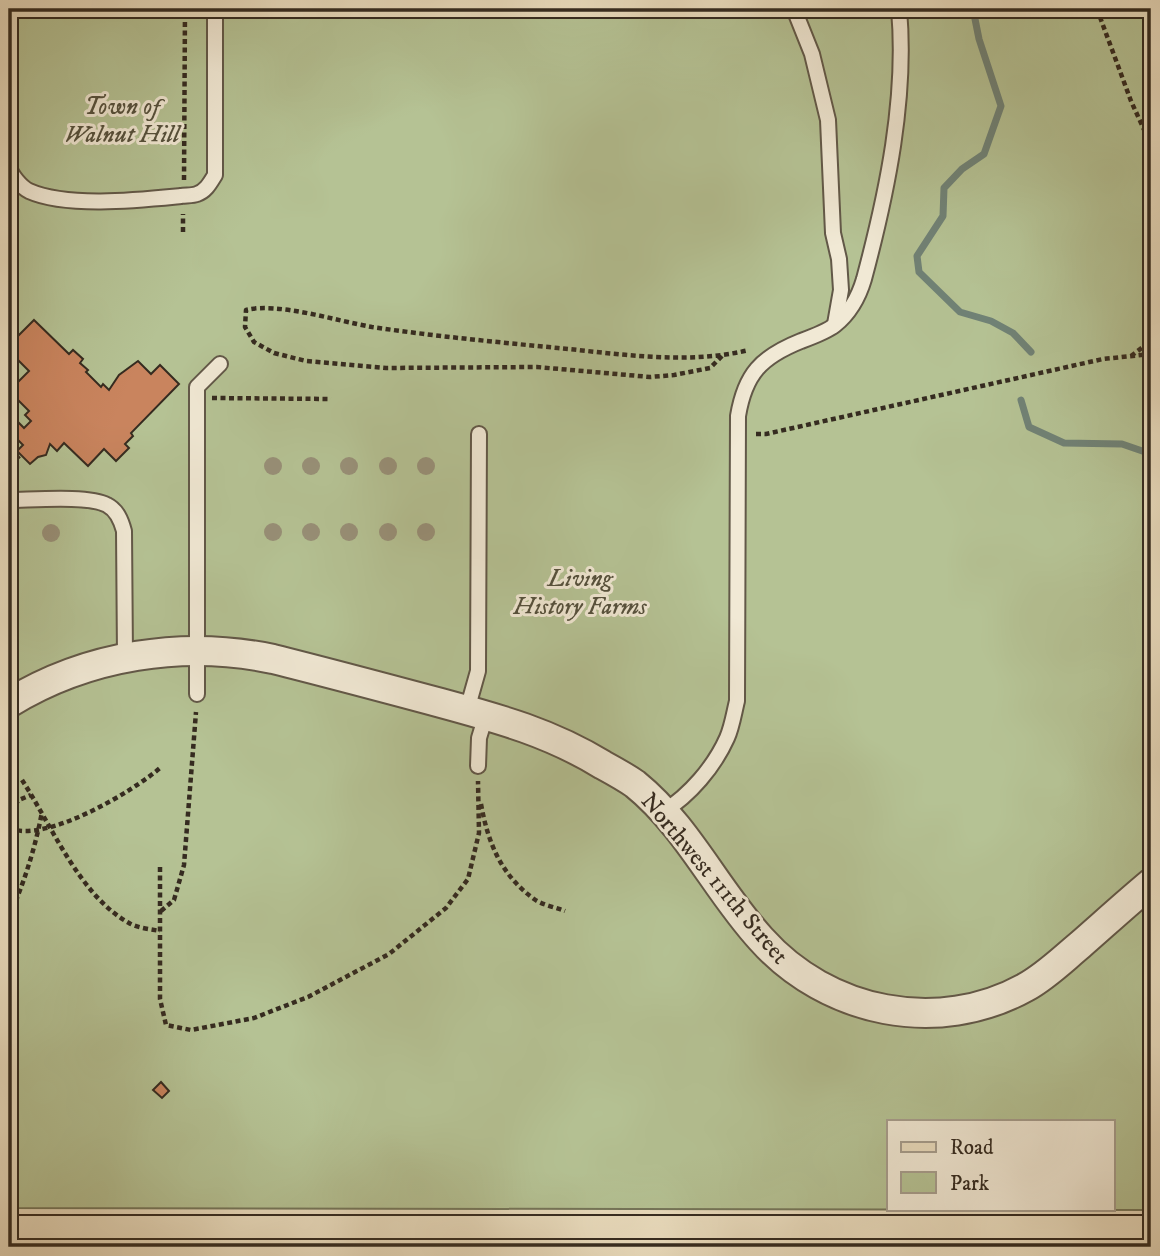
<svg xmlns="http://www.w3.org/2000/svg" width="1160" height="1256" viewBox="0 0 1160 1256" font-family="'IM FELL DW Pica',serif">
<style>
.green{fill:#b5c294;stroke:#75765a;stroke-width:2;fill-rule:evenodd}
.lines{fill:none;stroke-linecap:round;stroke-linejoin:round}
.stream{stroke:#708276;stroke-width:7}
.building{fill:#c9845e;stroke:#352b20;stroke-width:2}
.service-casing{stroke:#625848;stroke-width:18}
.minor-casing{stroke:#625848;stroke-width:32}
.primary-casing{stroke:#352b20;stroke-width:42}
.path{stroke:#352b20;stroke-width:4.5;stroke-dasharray:5 3.5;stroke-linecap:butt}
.service{stroke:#f1e9d5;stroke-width:14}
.minor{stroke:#f1e9d5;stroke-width:28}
.primary{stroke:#eaddbf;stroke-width:38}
.tree{fill:#989078}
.labels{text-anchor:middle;stroke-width:6;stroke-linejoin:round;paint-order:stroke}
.park-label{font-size:24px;font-style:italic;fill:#55513d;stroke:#f1e9d5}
.street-label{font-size:24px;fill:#352b20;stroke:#f1e9d5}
</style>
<rect width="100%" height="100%" fill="#eaddbf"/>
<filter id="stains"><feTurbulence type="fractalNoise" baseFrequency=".00286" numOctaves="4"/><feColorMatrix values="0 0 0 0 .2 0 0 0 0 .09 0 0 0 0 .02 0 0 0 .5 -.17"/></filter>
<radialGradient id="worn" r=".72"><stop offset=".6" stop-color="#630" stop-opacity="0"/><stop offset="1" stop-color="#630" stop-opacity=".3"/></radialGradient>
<path class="green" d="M9,9H1151V1210L9,1208ZM889,1121H1113V1209H889Z"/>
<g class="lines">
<g class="stream">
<polyline points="973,9 979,39 1001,106 984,154 962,169 944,188 943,216 917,256 919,272 960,312 991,321 1013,333 1031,352"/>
<polyline points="1021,400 1029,427 1064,443 1122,444 1151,454"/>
</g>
</g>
<g class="building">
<polygon points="34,320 69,354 73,350 83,359 80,363 88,370 86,372 101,387 103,384 109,390 119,375 138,361 151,374 160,365 179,384 131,433 133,436 125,444 129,448 116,461 104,449 88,466 64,443 57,451 50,444 46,455 38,457 30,464 17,451 23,445 10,432 19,423 24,428 31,421 25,415 29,411 9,391 29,371 9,351 9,345"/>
<polygon points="161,1082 169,1091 162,1098 153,1090"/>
</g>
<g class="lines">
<defs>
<g id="service">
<polyline points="794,9 812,54 828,120 833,233 839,259 841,290 835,324"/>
<path d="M9,167C11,175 21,187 29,191C67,208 140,200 181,196C185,195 192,196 197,194C206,191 210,183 215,175V9"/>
<path d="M9,500C31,500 89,495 107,505C117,510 121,520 124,531L125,657"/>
<polyline points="197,694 197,387 220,364"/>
<polyline points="467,710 478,671 479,434"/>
<polyline points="478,766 479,738 486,715"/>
<path d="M663,812C690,795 714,767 727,738C732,727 734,713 737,701L738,416C745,374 761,357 801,341C812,337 826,332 835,325C850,313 859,296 864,279C887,193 907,98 899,9"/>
</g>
<path id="minor" d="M9,703C87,655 183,640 273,659C329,673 385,688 441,703C500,719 551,733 603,765C614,771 625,777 635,784C688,827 716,890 761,939C827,1013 938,1036 1026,987C1046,976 1062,960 1080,945C1104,924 1127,903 1151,883"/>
<polyline id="primary" points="9,1235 1151,1235"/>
</defs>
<use href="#service" class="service-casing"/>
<use href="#minor" class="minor-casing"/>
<use href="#primary" class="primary-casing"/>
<g class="path">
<polyline points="1097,9 1131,101 1151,145"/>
<polyline points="184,180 185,9"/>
<polyline points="183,232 183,214"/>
<path d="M722,356L710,368L674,375L650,377L537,367L386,368L306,361L274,353L254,342L245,327L246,310C278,302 337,321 372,327C433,336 496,342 558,348C621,354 687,365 749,350"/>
<polyline points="1131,356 1151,341"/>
<polyline points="212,398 331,399"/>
<polyline points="756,434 766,434 1103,359 1151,354"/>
<polyline points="9,440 13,452 21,461"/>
<path d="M22,780C52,826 80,896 129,923C137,928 150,929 160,931"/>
<path d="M481,804C488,843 501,875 534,899C542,905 555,907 565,911"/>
<polyline points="9,811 19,800 31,795"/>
<path d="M9,828C45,844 132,792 160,768"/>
<polyline points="160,867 160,999 166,1025 191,1030 254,1018 308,997 389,954 446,908 468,879 479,833 478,781"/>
<polyline points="161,911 174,900 184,865 196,712"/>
<path d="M9,917C24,883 35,849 42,812"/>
</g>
<use href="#service" class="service"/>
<use href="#minor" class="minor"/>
<use href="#primary" class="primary"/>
</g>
<g class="tree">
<circle cx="273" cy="466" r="9"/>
<circle cx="311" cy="466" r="9"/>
<circle cx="349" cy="466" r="9"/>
<circle cx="388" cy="466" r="9"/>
<circle cx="426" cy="466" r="9"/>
<circle cx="273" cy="532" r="9"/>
<circle cx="311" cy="532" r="9"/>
<circle cx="349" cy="532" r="9"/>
<circle cx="388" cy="532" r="9"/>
<circle cx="426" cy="532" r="9"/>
<circle cx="51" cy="533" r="9"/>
</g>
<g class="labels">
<g class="park-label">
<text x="122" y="114">Town of<tspan x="122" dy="28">Walnut Hill</tspan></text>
<text x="580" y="586">Living<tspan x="580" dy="28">History Farms</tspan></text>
</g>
<g class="street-label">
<text transform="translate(715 878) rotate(50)" y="8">Northwest 111th Street</text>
</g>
</g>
<rect width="1160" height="1256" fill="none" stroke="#eaddbf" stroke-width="35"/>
<rect x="10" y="10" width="1139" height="1235" fill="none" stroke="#352b20" stroke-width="3.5"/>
<rect x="18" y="18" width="1125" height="1221" fill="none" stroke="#352b20" stroke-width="2"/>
<rect x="887" y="1120" width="228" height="91" fill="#f1e9d5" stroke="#a69d8d" stroke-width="2"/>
<rect x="901" y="1142" width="35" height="10" fill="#eaddbf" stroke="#a69d8d" stroke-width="2"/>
<text x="950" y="1154" font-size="21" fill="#352b20">Road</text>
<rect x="901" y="1172" width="35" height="21" fill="#b5c294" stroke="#a69d8d" stroke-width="2"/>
<text x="950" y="1190" font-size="21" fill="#352b20">Park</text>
<rect width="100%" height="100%" filter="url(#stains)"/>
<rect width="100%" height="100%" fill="url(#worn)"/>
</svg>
